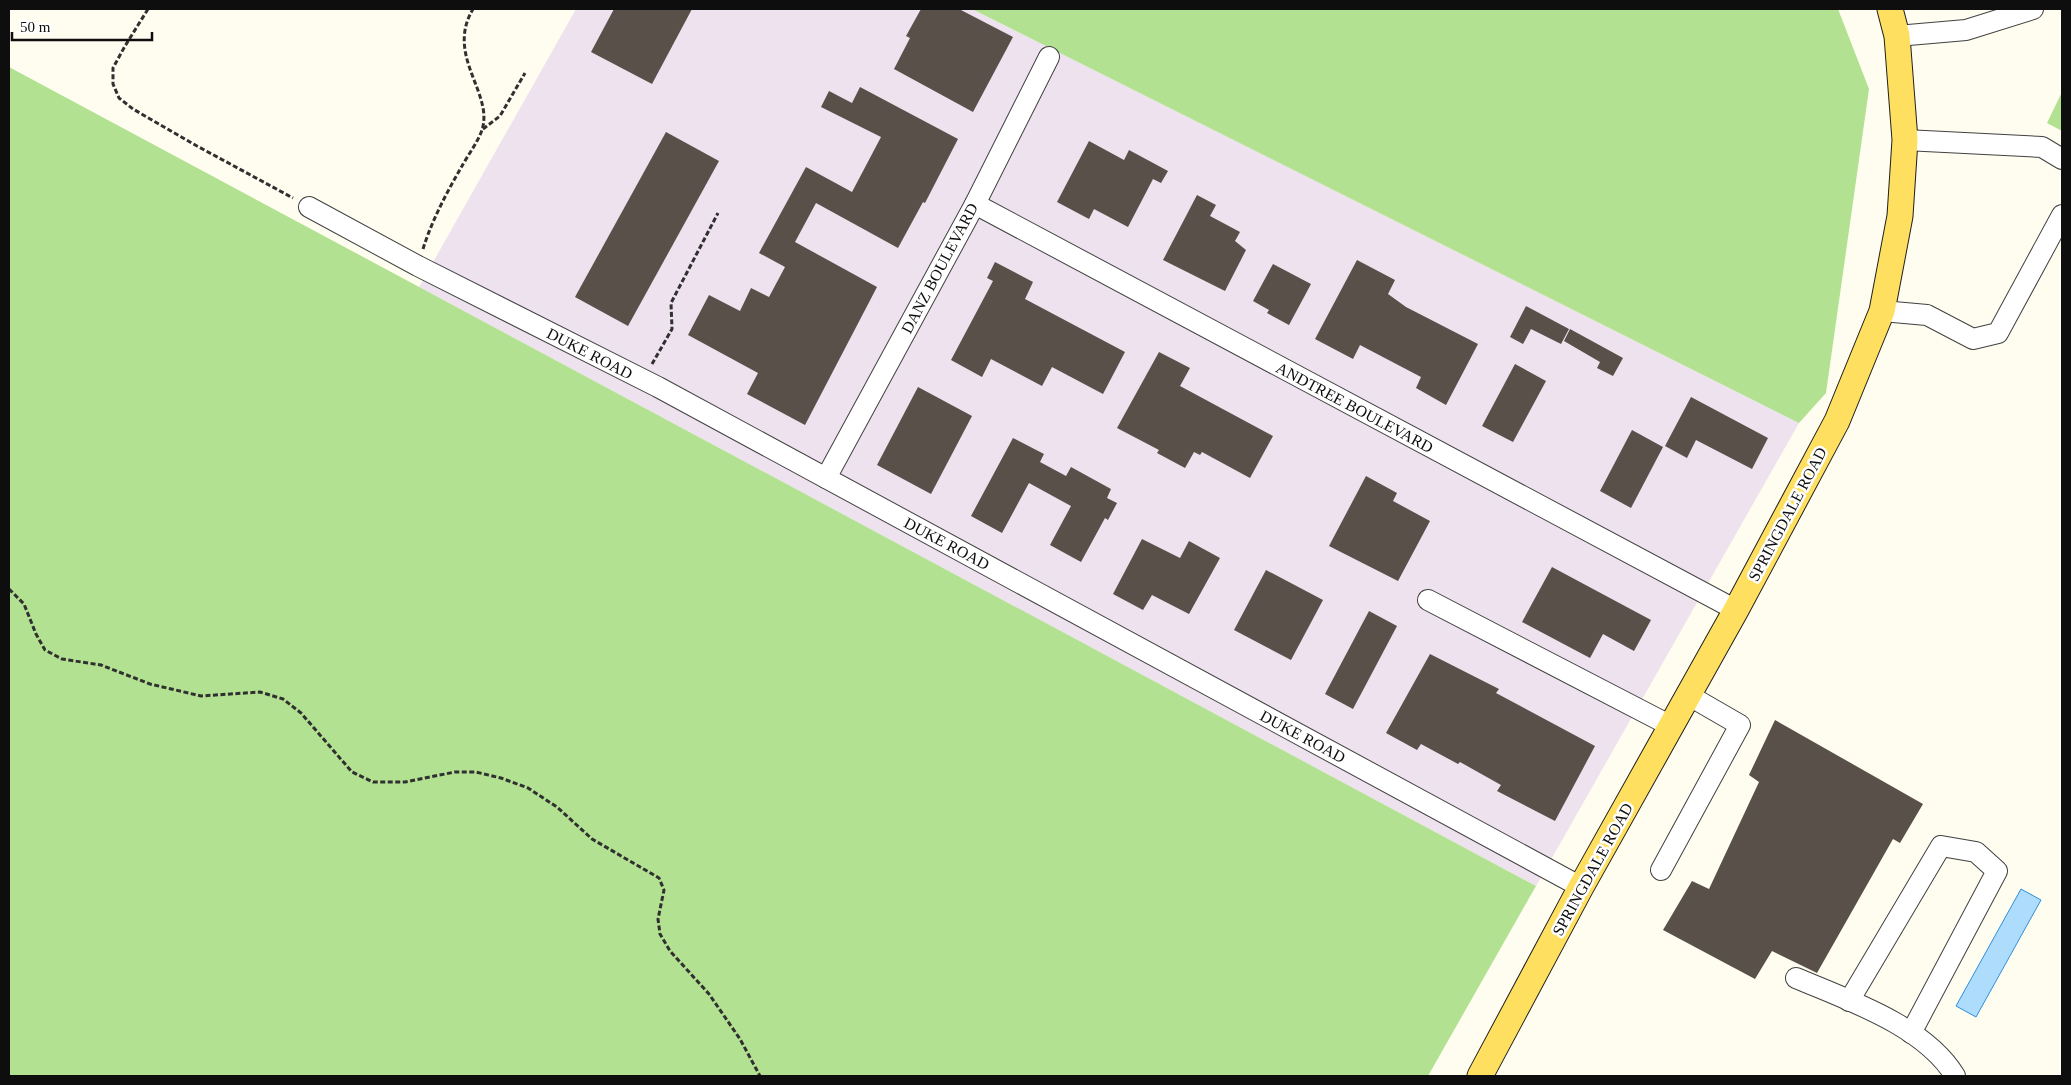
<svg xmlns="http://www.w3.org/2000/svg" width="2071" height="1085" viewBox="0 0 2071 1085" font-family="Georgia,serif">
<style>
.industrial{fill:#ede2ee}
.forest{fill:#b2e192}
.water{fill:#aedcfc;stroke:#2d8fdb}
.building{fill:#585049}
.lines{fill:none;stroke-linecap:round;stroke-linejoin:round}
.minor-casing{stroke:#414141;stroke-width:22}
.major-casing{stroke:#1f1f1f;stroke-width:27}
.path{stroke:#303030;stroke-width:3;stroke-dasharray:5 2.5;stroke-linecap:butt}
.minor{stroke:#fff;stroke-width:20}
.major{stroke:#ffdf5f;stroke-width:25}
.labels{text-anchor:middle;stroke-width:5;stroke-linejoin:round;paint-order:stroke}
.street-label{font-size:16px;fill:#0e0e0e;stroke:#fff}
</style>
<rect width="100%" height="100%" fill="#fffdef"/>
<polygon class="industrial" points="576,9 972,9 1799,423 1536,886 419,287"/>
<g class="forest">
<polygon points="972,9 1838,9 1869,89 1826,393 1799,423"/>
<polygon points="9,67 1536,886 1428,1076 9,1076"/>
<polygon points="2062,92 2062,131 2047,123"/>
</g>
<polygon class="water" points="2021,889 2041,900 1976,1017 1956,1006"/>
<g class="building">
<polygon points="614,9 692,9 652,84 591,52"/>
<polygon points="921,9 959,9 1013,37 973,112 894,69 910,38 906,36"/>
<polygon points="860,87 958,139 925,203 923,202 898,248 816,203 795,242 877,287 805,425 747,394 758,373 688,335 709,295 740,311 751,288 769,297 785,267 759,253 806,167 852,192 881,137 821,107 829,91 852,103"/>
<polygon points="666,132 719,161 628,326 575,297"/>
<polygon points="1089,141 1124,160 1129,150 1168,171 1161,183 1153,179 1128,227 1094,209 1089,219 1057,202"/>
<polygon points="1197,195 1216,205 1210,216 1240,232 1235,241 1246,250 1225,291 1163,260"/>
<polygon points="1357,260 1395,280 1388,294 1406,307 1478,344 1446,405 1416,388 1421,377 1360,345 1353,359 1315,339"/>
<polygon points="995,262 1033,282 1025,299 1125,352 1103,394 1052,367 1042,386 991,359 982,377 951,360 993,281 987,278"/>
<polygon points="1273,264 1311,284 1289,325 1267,313 1269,310 1253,301"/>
<polygon points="1526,306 1569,329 1561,344 1531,329 1523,344 1510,337"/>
<polygon points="1570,329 1623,358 1613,376 1597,368 1600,362 1564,341"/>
<polygon points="1159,352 1190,368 1180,386 1273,436 1250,478 1202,452 1200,455 1194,452 1185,468 1157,453 1159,450 1117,428"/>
<polygon points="1515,364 1546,381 1513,442 1482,426"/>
<polygon points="918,387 972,416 931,494 877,465"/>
<polygon points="1691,397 1768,438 1752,469 1696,440 1687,458 1665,446"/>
<polygon points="1632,430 1663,447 1631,508 1600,491"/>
<polygon points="1013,438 1044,454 1040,462 1066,476 1071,467 1111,489 1107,498 1117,503 1108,520 1105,518 1081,562 1050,545 1071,506 1029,483 1002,533 971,516"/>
<polygon points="1366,476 1397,493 1393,501 1430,521 1398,581 1329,546"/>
<polygon points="1142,539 1180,558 1189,541 1220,558 1189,614 1152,595 1143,610 1113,594"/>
<polygon points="1552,567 1651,620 1634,651 1603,634 1590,658 1522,622"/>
<polygon points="1266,570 1323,600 1291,660 1234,630"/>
<polygon points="1369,611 1397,626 1353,709 1325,694"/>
<polygon points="1430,654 1499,689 1496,693 1595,746 1555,821 1497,791 1501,785 1460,762 1458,764 1421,744 1417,750 1386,733"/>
<polygon points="1775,720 1923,804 1900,843 1893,839 1817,973 1772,951 1755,979 1663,930 1692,881 1709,889 1759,782 1749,775"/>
</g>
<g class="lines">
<defs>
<g id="minor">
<polyline points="1897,36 1966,30 2033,9"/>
<polyline points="1905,140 2042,147 2062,159"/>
<polyline points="975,204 1736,610"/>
<polyline points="309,207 418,266 658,387 1581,887"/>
<polyline points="1882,311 1927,315 1973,339 1998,333 2062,215"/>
<polyline points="826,478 975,204 1049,57"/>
<polyline points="1428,600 1671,726"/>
<polyline points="1661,870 1740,725 1688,695"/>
<path d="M1796,978C1848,1000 1925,1026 1955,1076"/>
<polyline points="1849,1001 1941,846 1976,852 1997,871 1911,1033"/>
</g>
<polyline id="major" points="1480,1076 1581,887 1736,610 1837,421 1882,311 1900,216 1905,140 1897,36 1890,9"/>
</defs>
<use href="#minor" class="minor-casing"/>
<use href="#major" class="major-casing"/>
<g class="path">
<polyline points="148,9 125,46 113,68 113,84 119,98 133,109 197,146 293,198"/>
<polyline points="483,129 500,116 525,73"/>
<path d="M423,249C432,220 447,192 462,166C468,155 478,142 482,130C494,93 445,56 473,9"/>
<polyline points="652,364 672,329 671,303 718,213"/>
<polyline points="9,589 24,604 36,634 45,650 62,659 101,665 150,684 201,696 260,692 283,699 301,713 352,772 373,782 405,782 455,772 476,772 501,778 528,788 557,807 592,839 659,878 664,890 658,919 660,934 670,951 709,994 740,1039 760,1076"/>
</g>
<use href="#minor" class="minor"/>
<use href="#major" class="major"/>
</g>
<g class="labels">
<g class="street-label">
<text transform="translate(939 268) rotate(-62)" y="6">DANZ BOULEVARD</text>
<text transform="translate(590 353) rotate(27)" y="6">DUKE ROAD</text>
<text transform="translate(1355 407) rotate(28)" y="6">ANDTREE BOULEVARD</text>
<text transform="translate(1787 514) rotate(-62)" y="6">SPRINGDALE ROAD</text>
<text transform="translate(947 543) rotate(28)" y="6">DUKE ROAD</text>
<text transform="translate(1303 736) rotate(28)" y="6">DUKE ROAD</text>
<text transform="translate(1592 869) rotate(-61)" y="6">SPRINGDALE ROAD</text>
</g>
</g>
<rect width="2071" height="1085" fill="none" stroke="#0e0e0e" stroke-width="20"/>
<path d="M12 32v8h140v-8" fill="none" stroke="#0e0e0e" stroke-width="2.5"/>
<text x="20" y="32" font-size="15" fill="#0e0e0e" stroke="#ffffff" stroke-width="4" paint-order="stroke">50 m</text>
</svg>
